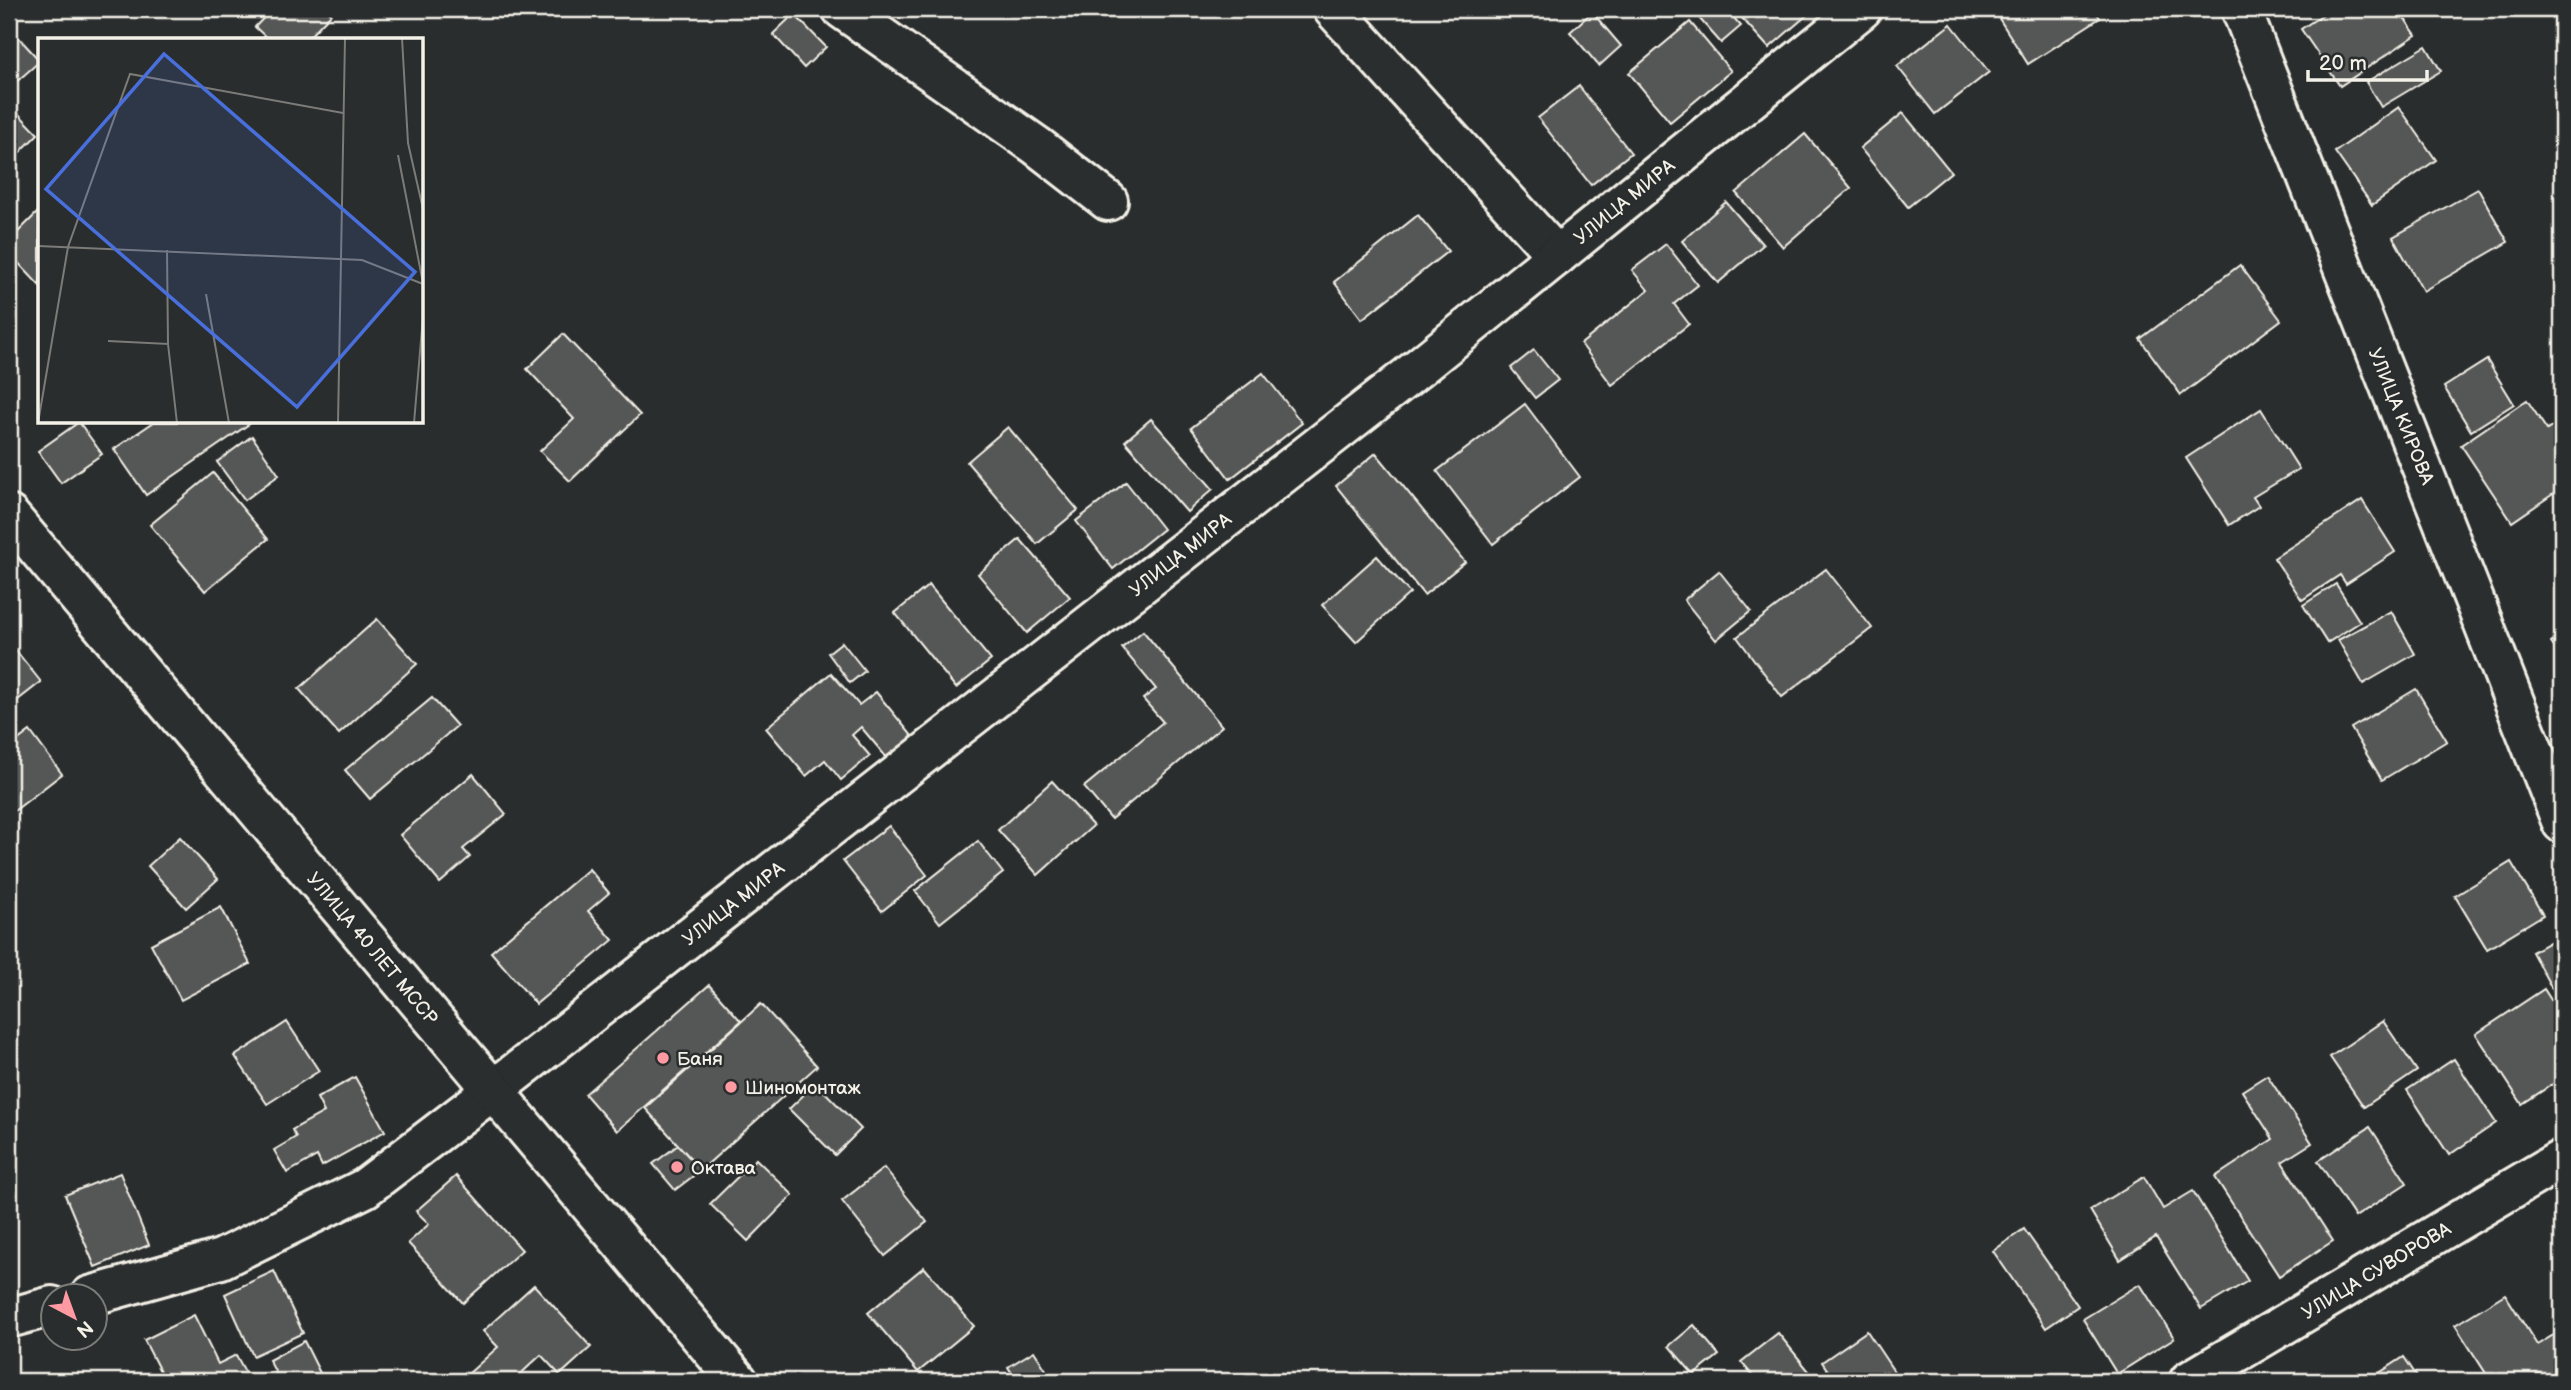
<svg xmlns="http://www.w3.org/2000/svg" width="2571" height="1390" viewBox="0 0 2571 1390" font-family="'Balsamiq Sans',sans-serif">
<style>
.building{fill:#555756;stroke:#f4f1e8;stroke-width:2}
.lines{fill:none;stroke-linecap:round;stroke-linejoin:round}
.minor-casing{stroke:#f4f1e8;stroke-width:44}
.major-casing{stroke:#f4f1e8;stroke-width:44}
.minor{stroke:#2a2d2e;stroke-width:38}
.major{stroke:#2a2d2e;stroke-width:38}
.poi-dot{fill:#ff9aa2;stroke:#2a2d2e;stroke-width:2.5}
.labels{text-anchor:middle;stroke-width:5;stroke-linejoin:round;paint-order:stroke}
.street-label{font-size:19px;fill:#f4f1e8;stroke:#2a2d2e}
.poi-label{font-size:19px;fill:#f4f1e8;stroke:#2a2d2e;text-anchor:start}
.inset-road{fill:none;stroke:#7b7b78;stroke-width:2}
.view{fill:#486fdb;fill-opacity:0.15;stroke:#486fdb;stroke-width:3.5}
.inset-edge{fill:none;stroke:#f4f1e8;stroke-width:3.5}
</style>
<rect width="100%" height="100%" fill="#2a2d2e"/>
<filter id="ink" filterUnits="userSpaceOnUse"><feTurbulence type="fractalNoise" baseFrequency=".0143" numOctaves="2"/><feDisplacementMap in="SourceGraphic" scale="14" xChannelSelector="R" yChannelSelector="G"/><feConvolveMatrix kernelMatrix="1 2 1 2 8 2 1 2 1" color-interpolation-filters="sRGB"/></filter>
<g filter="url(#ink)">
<g class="building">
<polygon points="272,9 326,9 331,14 306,40 269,40 255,27"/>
<polygon points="1691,9 1726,9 1741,26 1721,43"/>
<polygon points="1751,9 1814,9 1769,48 1741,17"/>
<polygon points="1993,9 2094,9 2100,18 2028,64"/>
<polygon points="2331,9 2398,9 2416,35 2340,86 2301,29"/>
<polygon points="1592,12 1621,46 1599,66 1570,32"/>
<polygon points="794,14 826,47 804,68 773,34"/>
<polygon points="1690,22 1731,71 1670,122 1629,73"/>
<polygon points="1951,24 1989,72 1935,114 1897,66"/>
<polygon points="9,27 40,61 13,85 9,81"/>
<polygon points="2426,46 2441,71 2381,107 2366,82"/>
<polygon points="1579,86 1631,153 1591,185 1538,118"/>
<polygon points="9,104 38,134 9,163"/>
<polygon points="2399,107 2436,160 2372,205 2335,152"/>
<polygon points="1903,113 1951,172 1908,207 1860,148"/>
<polygon points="1805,134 1851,188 1783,247 1736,193"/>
<polygon points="2478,189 2508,242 2423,291 2393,237"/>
<polygon points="1726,202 1763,245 1718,283 1682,241"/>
<polygon points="40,210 40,286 9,253 9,241"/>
<polygon points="1418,215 1448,251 1362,319 1334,282"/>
<polygon points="1666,244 1698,285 1674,304 1689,324 1612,385 1581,344 1648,290 1632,270"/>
<polygon points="2240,265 2281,320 2181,395 2140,339"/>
<polygon points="563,334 640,415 570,481 540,451 574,419 527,369"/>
<polygon points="1534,350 1558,380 1535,398 1511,368"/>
<polygon points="2487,360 2514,404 2471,431 2444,387"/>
<polygon points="1263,373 1302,423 1230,479 1191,428"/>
<polygon points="2527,400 2547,430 2562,420 2562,488 2512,522 2461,445"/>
<polygon points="1525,404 1580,477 1493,544 1437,471"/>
<polygon points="2261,409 2299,469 2253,497 2259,506 2229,525 2186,458"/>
<polygon points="1151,419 1213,489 1187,512 1125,441"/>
<polygon points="79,422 102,454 61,483 38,451"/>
<polygon points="154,422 252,422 146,495 114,449"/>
<polygon points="1008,427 1078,510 1037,544 967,462"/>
<polygon points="252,436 279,475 245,500 217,462"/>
<polygon points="1376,453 1465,562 1424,595 1336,486"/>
<polygon points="213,473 268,539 205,591 150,525"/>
<polygon points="1126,482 1163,529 1113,569 1076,521"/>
<polygon points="2362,500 2395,552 2346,584 2340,575 2302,600 2274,558"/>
<polygon points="1020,539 1070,597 1027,633 978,574"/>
<polygon points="1377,556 1410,593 1356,642 1322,605"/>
<polygon points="1826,569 1872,628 1782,697 1737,637"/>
<polygon points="1719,571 1751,611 1716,640 1684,600"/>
<polygon points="2336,584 2360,622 2327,643 2303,605"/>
<polygon points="929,585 991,660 956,688 895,613"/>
<polygon points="2391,611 2415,654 2363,684 2338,640"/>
<polygon points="377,619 417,664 339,734 299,689"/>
<polygon points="1143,631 1222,726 1111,819 1084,787 1163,722 1143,699 1156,689 1122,648"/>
<polygon points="2562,635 2562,658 2551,643"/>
<polygon points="842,642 865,671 850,683 828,653"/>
<polygon points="10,643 41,682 9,707 9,644"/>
<polygon points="831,673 859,705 876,692 913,737 887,758 861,727 852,735 870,756 841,780 825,760 806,776 766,728"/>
<polygon points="2416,689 2447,741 2382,780 2351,728"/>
<polygon points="432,698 457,726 370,799 345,770"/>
<polygon points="30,731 62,774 9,815 9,747"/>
<polygon points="473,774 506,814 463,849 470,857 440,883 400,835"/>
<polygon points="1052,781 1093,826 1038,875 998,830"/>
<polygon points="889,826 927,875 882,911 843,861"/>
<polygon points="180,837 218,879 186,908 148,866"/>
<polygon points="978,841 1003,873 940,923 915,891"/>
<polygon points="2511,862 2543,915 2487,949 2455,896"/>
<polygon points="589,869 609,893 588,911 613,940 536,1004 491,952"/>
<polygon points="221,907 250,964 181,1000 151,944"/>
<polygon points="2562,935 2562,1007 2532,952"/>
<polygon points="709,985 741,1021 617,1131 585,1094"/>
<polygon points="2544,989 2562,1017 2562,1078 2522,1104 2476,1034"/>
<polygon points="761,1004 817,1066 701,1170 645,1108"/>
<polygon points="2383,1021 2417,1071 2364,1107 2330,1057"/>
<polygon points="287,1022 319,1071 267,1104 235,1056"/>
<polygon points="2454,1059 2496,1123 2449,1155 2407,1090"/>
<polygon points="2267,1075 2312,1143 2282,1162 2333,1241 2279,1276 2215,1177 2273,1139 2242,1091"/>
<polygon points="355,1077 385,1131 322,1166 317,1156 287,1173 274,1150 296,1137 292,1130 324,1112 317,1098"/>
<polygon points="816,1083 861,1129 835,1155 789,1109"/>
<polygon points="2370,1127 2407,1183 2355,1217 2318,1161"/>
<polygon points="678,1145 701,1170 675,1190 653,1164"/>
<polygon points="756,1159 793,1195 748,1241 710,1204"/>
<polygon points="884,1168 927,1222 885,1256 842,1201"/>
<polygon points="120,1173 149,1245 95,1267 65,1195"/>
<polygon points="456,1176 522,1250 463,1303 408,1243 429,1224 416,1211"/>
<polygon points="2144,1177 2163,1209 2193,1191 2248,1281 2201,1309 2156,1237 2120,1260 2090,1210"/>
<polygon points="2024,1229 2078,1306 2046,1328 1993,1251"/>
<polygon points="924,1267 974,1326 918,1372 868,1313"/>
<polygon points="274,1271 303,1333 253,1356 225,1294"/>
<polygon points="2140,1284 2174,1338 2117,1374 2083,1319"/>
<polygon points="534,1285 591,1347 560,1375 541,1355 513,1381 475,1381 468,1374 498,1347 483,1331"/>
<polygon points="2505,1294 2537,1345 2557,1333 2562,1342 2562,1381 2544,1381 2539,1373 2527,1381 2477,1381 2487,1375 2455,1325"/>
<polygon points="194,1315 218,1364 236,1355 250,1381 165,1381 144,1340"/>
<polygon points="1694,1325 1719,1355 1694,1375 1669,1346"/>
<polygon points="1867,1331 1897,1376 1890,1381 1835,1381 1822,1362"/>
<polygon points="1778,1333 1817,1381 1757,1381 1741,1362"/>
<polygon points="304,1341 324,1381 280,1381 269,1360"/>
<polygon points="1034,1351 1053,1381 1017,1381 1008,1367"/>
<polygon points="2404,1357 2420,1381 2367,1381"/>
</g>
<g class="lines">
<defs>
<g id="minor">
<polyline points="842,9 1037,146 1108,201"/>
<polyline points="1333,9 1557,256"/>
<polyline points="2241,9 2562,823"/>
<polyline points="90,1296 221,1259 365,1188 492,1091 1407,377 1862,9"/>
<polyline points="9,1318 52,1306"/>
<polyline points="2189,1381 2562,1159"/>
</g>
<polyline id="major" points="9,515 738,1381"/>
</defs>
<use href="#minor" class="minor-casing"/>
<use href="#major" class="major-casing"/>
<use href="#minor" class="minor"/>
<use href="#major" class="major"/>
</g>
</g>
<g class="poi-dot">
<circle cx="663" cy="1058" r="7"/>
<circle cx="731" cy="1087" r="7"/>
<circle cx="677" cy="1167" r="7"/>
</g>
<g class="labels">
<g class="street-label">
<text transform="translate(1624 201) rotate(-39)" y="7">УЛИЦА МИРА</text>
<text transform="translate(2402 416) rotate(68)" y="7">УЛИЦА КИРОВА</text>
<text transform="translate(1180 554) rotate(-38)" y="7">УЛИЦА МИРА</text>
<text transform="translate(733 903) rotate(-38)" y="7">УЛИЦА МИРА</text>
<text transform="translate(373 948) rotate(50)" y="7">УЛИЦА 40 ЛЕТ МССР</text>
<text transform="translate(2376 1270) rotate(-31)" y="7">УЛИЦА СУВОРОВА</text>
</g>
<g class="poi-label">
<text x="677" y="1065">Баня</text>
<text x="745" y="1094">Шиномонтаж</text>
<text x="691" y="1174">Октава</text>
</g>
</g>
<g transform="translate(38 38)">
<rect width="385" height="385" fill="#2a2d2e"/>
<path class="inset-road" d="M364,0L370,105L385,171M360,117L385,245M0,208L324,222L385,246M168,256L191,385M70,303L130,306L129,212M130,306L139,385M0,385L30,209L92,36L305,75M300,385L307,0M376,385L385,278"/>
<path class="view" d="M126,16L377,234L259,369L8,151Z"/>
<rect width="385" height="385" class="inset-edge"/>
</g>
<rect width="2571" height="1390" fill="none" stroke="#2a2d2e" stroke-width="35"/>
<rect x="18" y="18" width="2536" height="1355" fill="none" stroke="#f4f1e8" stroke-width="2.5" filter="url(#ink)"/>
<g transform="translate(74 1317) rotate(139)"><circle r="33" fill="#2a2d2e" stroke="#7b7b78" stroke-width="2"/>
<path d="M0-5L12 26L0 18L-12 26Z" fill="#ff9aa2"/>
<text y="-10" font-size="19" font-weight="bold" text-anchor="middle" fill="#f4f1e8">N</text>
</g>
<path d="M2308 70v10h119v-10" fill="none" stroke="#f4f1e8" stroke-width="3.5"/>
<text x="2319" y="70" font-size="21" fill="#f4f1e8" stroke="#2a2d2e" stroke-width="5" paint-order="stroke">20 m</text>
</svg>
